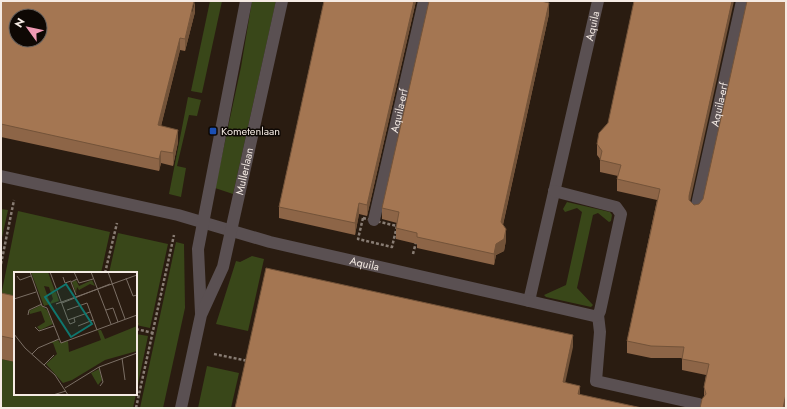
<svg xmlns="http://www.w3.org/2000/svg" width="787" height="409" viewBox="0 0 787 409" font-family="Jost,sans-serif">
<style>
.green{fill:#394719}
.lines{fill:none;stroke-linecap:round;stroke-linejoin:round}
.path{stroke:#897d74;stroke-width:2.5;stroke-dasharray:3 2;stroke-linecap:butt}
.lane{stroke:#5a5052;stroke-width:12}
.street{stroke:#5a5052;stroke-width:12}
.wall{fill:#8d6547}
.shaded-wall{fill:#735339}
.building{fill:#a47652;stroke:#735339;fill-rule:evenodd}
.transit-dot{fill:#1a4fb4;stroke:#0e0804;stroke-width:1.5}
.labels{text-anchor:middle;stroke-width:3;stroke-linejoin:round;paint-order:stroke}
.street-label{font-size:11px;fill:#f5ebe4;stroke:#0e0804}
.poi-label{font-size:11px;fill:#f5ebe4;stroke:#0e0804;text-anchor:start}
.inset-road{fill:none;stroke:#7b6f65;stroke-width:1}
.view{fill:#0f766e;fill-opacity:0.15;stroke:#0f766e;stroke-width:2}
.inset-edge{fill:none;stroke:#f5ebe4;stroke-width:2}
</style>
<rect width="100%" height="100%" fill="#2a1c11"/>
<g class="green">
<polygon points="210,1 222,1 202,93 191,91"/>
<polygon points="252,1 276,1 233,194 215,188 241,67"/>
<polygon points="188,97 201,100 197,116 189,115 177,166 186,168 181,197 169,194"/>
<polygon points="567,202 610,212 612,215 611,221 609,222 598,213 593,215 577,288 593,305 591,307 546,297 544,295 566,285 582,212 577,208 565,212 563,209"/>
<polygon points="1,209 8,210 1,242"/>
<polygon points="18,211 110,232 101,273 15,273 15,299 1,296"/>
<polygon points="118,233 168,244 150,328 136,325 136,273 109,273"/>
<polygon points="176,242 184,244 185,308 163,408 140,408"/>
<polygon points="252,256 264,259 248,331 216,324 236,261 240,262"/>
<polygon points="136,334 148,336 136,394 136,358 138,347 136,346"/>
<polygon points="1,359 15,362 15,394 136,394 133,408 1,408"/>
<polygon points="207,366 239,373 231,408 198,408"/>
</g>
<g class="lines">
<g class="path">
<polygon points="363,218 397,226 392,247 358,239"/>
<polyline points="413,254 416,242"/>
<polyline points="1,264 14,200"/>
<polyline points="105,273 117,223"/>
<polyline points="136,329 153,333"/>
<polyline points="214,354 248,361"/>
<polyline points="136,408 174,235"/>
</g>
<g class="lane">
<path id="s1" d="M696,209L742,1"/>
<path id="s2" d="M374,220L424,1"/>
<polyline points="598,315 600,332 596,381 699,404"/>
</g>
<g class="street">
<path id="s3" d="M1,176L178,215L270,242L529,301L598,1"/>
<polyline points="529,301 594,316 598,315 600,311 621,214 616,207 554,191"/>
<polyline points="201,313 198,249 246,1"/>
<path id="s4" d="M181,408L201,315L223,267L282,1"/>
</g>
</g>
<g class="wall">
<polygon points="1,1 195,12 185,51 180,50 161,126 178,142 173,166 161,163 159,171 1,137"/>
<polygon points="324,1 416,1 367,216 359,214 355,235 279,218 279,207"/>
<polygon points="549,14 503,225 506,240 504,251 496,255 494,265 417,248 417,244 396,239 396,228 397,223 382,219 382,208"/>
<polygon points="597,144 690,201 786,408 704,396 704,387 706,375 682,370 682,358 651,358 627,353 627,341 657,200 617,191 617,179 618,176 600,172 600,159 597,155"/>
<polygon points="1,293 15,296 15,362 1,359"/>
</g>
<g class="shaded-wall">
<polygon points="195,1 195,12 185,51 185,39"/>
<polygon points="414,1 416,1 367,216 367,205"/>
<polygon points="732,1 734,1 689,207 689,196"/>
<polygon points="549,3 549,14 501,233 501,222"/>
<polygon points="180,38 180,50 158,138 158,125"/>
<polygon points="178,130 178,142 173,166 173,153"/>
<polygon points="161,151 161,163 159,171 159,159"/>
<polygon points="359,203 359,214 355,235 355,223"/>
<polygon points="506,229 506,240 504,251 496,255 494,265 494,254 496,244"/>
<polygon points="138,323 138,346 136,356 136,333"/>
<polygon points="573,335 573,347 563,393 563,382"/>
<polygon points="580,386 580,397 578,394"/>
<polygon points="786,394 786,408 783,408"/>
</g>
<g class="building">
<path d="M1,1H194L185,39L180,38L158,125L178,130L173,153L161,151L159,159L1,124ZM16,16H40V40H16Z"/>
<polygon points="324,1 414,1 367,205 359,203 355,223 279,207"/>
<polygon points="429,1 541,1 549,3 501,222 506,229 504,239 496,244 494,254 417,237 417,233 396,228 399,212 382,208"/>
<polygon points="634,1 732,1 689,196 689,200 694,205 699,204 703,199 747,1 786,1 786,394 783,408 700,408 702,399 706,394 704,387 709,364 682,359 684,347 651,346 627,341 660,189 617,179 621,165 600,160 602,151 597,144 599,133 608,123"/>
<polygon points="266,268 573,335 563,382 580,386 578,394 642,408 235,408"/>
<polygon points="1,293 15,296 15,339 1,336"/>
<polygon points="136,323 138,323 136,333"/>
</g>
<rect class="transit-dot" x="209" y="127" width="8" height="8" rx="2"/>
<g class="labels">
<g class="street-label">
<text dy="4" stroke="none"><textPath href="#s3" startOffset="825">Aquila</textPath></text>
<text dy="4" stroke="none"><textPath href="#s1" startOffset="107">Aquila-erf</textPath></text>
<text dy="4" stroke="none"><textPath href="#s2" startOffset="112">Aquila-erf</textPath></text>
<text dy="4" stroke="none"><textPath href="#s4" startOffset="246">Mullerlaan</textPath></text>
<text dy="4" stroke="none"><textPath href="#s3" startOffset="374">Aquila</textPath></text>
</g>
<g class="poi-label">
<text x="221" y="135">Kometenlaan</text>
</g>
</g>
<g transform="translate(14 272)">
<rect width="123" height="123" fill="#2a1c11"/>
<path d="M17,0H34L41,19L37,21L35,15L30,14L36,31L39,27L37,21L42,20L45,29L30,34ZM62,8L65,14L78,8L81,14L76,12L65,18L63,15L62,21L58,10ZM27,33L33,38L39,52L26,58L23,55L31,50L27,39L16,42L15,39ZM123,54V79L91,88L58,108L49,111L32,92L43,82L39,71H35L44,68L46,71L54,69L55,80L87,68L84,59H80L87,58L91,67ZM85,97L88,108L84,113L77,101Z" fill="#394719"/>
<path class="inset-road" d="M16,0L28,34L33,36L47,71L123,43M36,0L54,48L76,40M60,0L65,11L79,7M77,0L97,52M94,0L111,47M3,4L6,8L17,4M49,5L51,11L57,9M112,6L119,24L123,23M62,23L57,10L63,7M0,27L22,20M48,31L96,12M42,32L123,3M53,38L73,31L83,58M92,38L99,36L104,50M14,43L15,38L28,32M54,48L56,52L61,50L60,46M64,54L79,48M21,55L25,59L40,54M0,62L11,76L41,103L54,123M18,82L24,76L45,67M108,86L111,108M30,93L40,83M85,95L89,110L86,114M51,116L85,95L123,81M39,123L52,119"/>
<path class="view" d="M52,12L78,52L57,65L31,25Z"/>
<rect width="123" height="123" class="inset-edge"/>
</g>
<rect width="787" height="409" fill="none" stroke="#f5ebe4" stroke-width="4"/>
<g transform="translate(28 28) rotate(303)"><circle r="19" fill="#0e0804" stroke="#6a635e"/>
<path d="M0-3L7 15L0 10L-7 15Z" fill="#f09ab4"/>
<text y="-6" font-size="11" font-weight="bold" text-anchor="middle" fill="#f5ebe4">N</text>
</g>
</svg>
